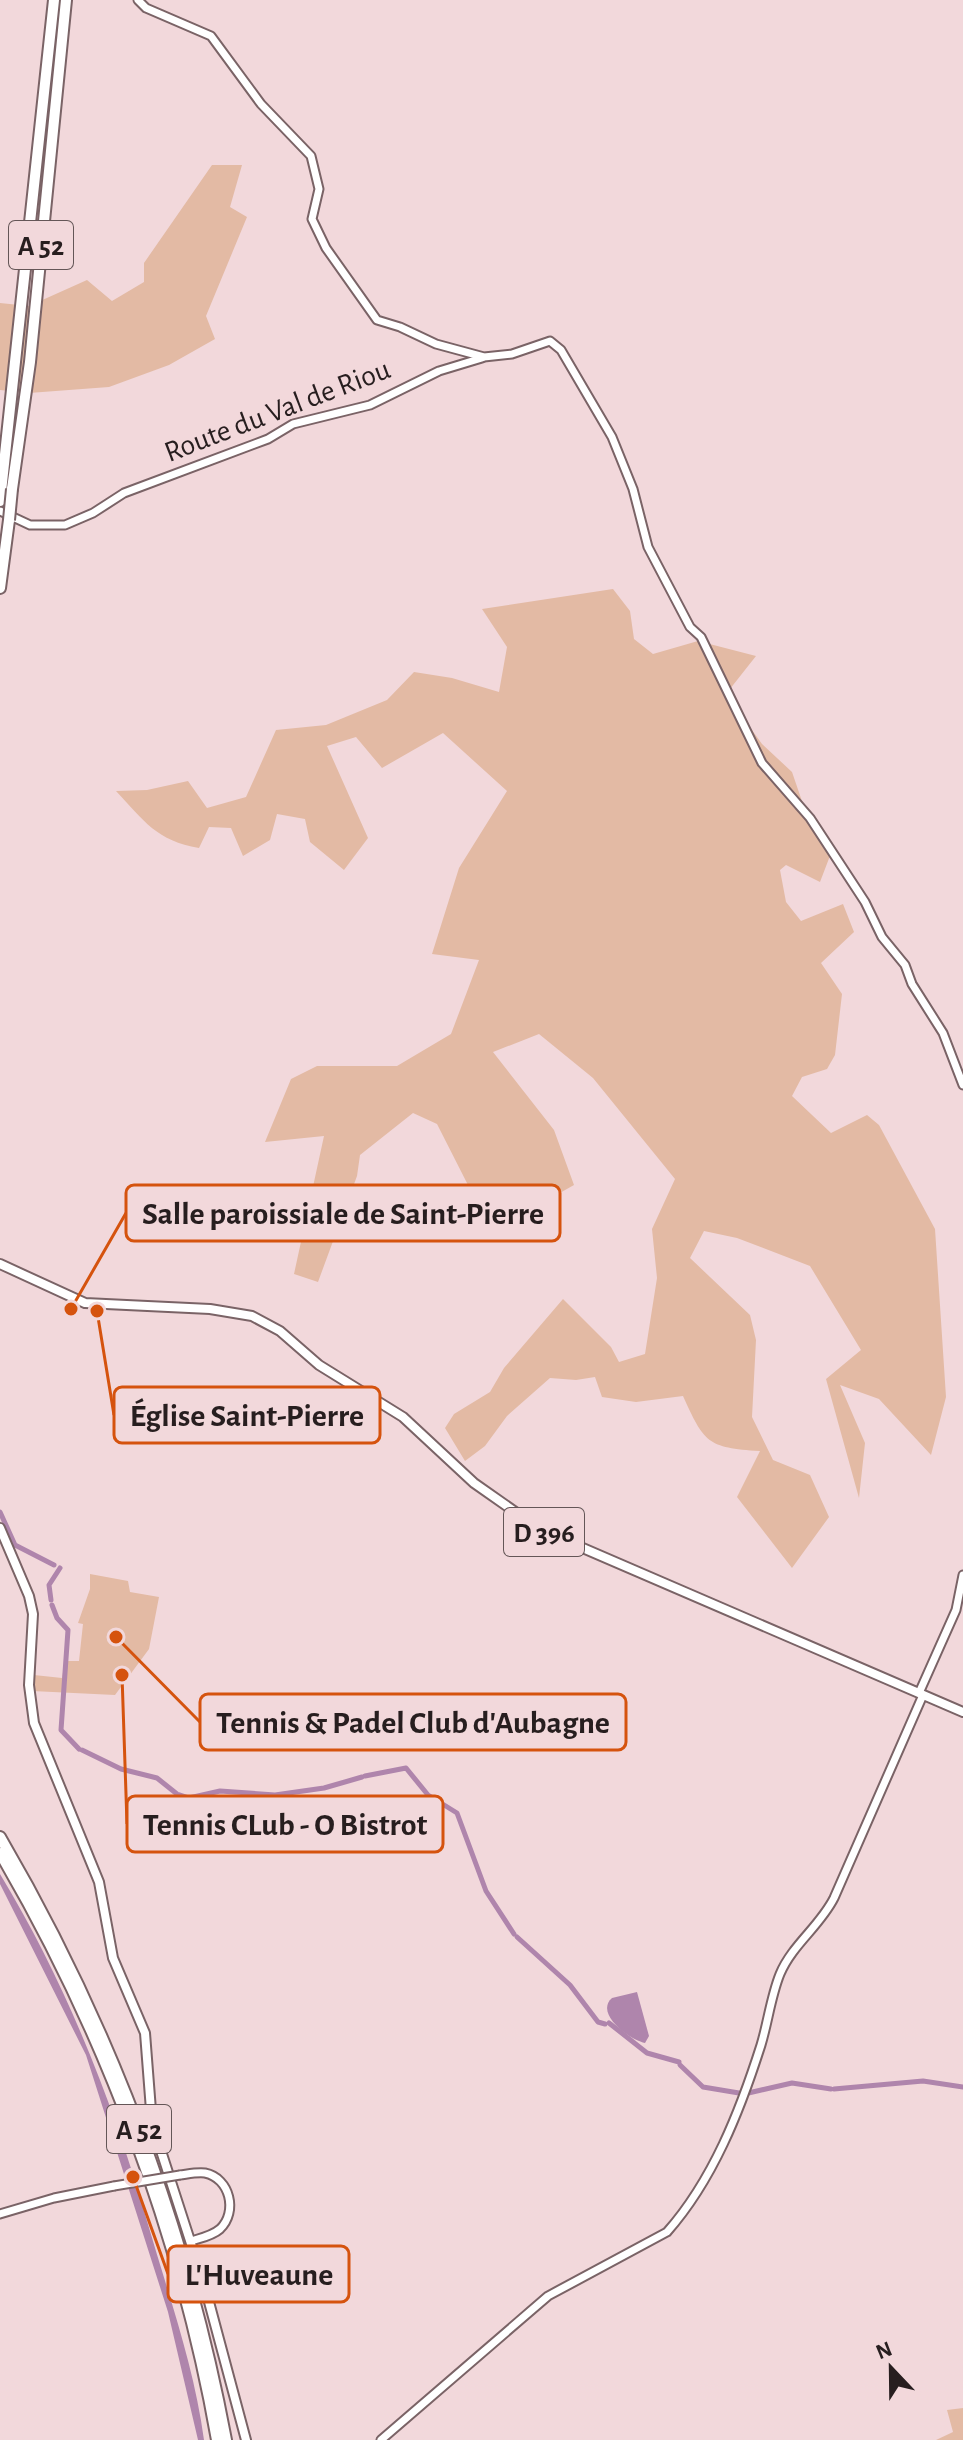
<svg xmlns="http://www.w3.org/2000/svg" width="963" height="2440" viewBox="0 0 963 2440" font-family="'Alegreya Sans',sans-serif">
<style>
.green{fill:#e3baa4}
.water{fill:#af85ac}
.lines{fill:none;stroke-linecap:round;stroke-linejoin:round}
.canal{stroke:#af85ac;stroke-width:5}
.minor-casing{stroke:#7a6366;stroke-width:11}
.major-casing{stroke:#7a6366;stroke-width:12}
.highway-casing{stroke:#7a6366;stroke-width:14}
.minor{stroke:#fff;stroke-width:7}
.major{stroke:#fff;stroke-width:8}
.highway{stroke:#fff;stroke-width:10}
.minor-bridge-casing{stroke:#7a6366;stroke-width:11;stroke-linecap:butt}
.highway-bridge-casing{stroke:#7a6366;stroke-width:14;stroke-linecap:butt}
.minor-bridge{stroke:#fff;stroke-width:7}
.highway-bridge{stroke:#fff;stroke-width:10}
.labels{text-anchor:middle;stroke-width:6;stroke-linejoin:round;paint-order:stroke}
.shield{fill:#f2d8db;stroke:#645657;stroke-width:2}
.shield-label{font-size:28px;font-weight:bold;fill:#271e1f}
.street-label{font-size:30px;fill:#271e1f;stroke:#f2d8db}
.leader{fill:none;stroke:#d5530e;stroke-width:3}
.callout-dot{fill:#d5530e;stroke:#f2d8db;stroke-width:3}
.callout{fill:#f2d8db;stroke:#d5530e;stroke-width:3}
.callout-label{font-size:32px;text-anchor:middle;font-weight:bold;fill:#271e1f}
</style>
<rect width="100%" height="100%" fill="#f2d8db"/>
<g class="green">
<polygon points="212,165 242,165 230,207 247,217 206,316 215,339 169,365 109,387 29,393 0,390 0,303 29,306 87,280 112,301 144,282 144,263"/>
<path d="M613,589L630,611L634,639L653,654L698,641L756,656L726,694L762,744L792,772L805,810L833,848L820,882L786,865L780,870L786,902L801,921L843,904L854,932L821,963L842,994L835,1055L827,1069L802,1077L792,1096L831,1133L867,1115L879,1125L935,1229L946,1397L931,1455L879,1399L840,1385L865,1443L859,1498L826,1379L861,1350L810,1266L737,1238L704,1231L690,1258L750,1315L756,1340L752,1417L773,1460L810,1475L829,1517L792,1568L737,1497L760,1451C707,1448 704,1442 683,1396L636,1402L602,1397L595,1377L576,1380L550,1378L507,1416L485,1446L465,1461L445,1428L454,1414L490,1392L504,1368L563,1299L611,1347L619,1362L645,1354L657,1278L652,1229L675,1179L593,1078L539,1034L493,1052L554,1130L574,1185L526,1212L470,1189L437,1124L413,1113L360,1155L357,1176L318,1282L294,1274L324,1136L265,1142L291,1079L317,1066H397L451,1034L479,960L432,954L459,868L507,791L443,733L382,768L356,737L327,746L368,838L344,870L310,842L305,819L277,814L270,840L243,856L231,828L209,827L199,848C157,841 144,821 116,791L147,790L188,781L207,808L246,797L276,730L326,725L387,700L414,672L452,678L499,692L507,647L482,609Z"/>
<polygon points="90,1574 128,1581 130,1592 159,1597 149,1649 115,1695 32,1691 34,1675 62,1678 65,1661 79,1661 83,1624 78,1623 90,1589"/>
<polygon points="963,2408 963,2440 936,2440 953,2432 947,2410"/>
</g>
<g class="water">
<path d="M0,1874C65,1981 113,2102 147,2221C168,2294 194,2365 204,2440H198L168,2312L86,2055L0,1884Z"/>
<path d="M637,1992L649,2036L645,2043C630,2040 594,2014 612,1998Z"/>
</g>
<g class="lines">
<g class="canal">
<polyline points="0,1512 15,1545 54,1565"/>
<polyline points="51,1600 49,1585 60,1568"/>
<polyline points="52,1605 57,1618 68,1630 61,1730 79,1749"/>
<polyline points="82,1750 121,1769 157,1778 177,1794 189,1798 220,1791 275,1795 324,1788 362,1777"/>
<polyline points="365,1776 406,1768 428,1795 457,1813 486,1891 514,1934"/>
<polyline points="517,1937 570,1985 598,2022 605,2024"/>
<polyline points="609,2023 647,2053 679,2062"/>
<polyline points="680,2065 703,2087 739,2093"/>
<polyline points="834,2089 923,2081 963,2087"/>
<polyline points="744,2094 792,2083 831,2089"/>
</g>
<defs>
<g id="minor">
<polyline points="138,0 146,8 211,36 261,104 311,156 319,189 312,219 326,248 377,320 400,327 436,344 484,357 512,354 550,341 561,350 612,437 633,489 648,547 690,627 701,637 762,763 810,818 865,902 882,937 905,965 912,984 943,1033 963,1085"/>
<polyline points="0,511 30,525 65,525 93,513 124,493 268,439 293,424 370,405 439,371 482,358"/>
<polyline points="919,1693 956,1610 963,1575"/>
<path d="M180,2175C188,2174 197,2172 205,2173C230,2178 238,2212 220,2229C212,2236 201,2238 191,2241"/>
<polyline points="0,2214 54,2198 114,2186"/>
<path d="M381,2440L548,2296L667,2232C713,2180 740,2111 761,2045C768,2022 771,1996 780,1974C792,1945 820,1926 834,1898L923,1695"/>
</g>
<g id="major">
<polyline points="0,1264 85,1303 210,1309 252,1316 280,1331 319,1365 403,1417 474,1483 541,1530 963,1712"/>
<polyline points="0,1528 29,1596 33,1614 29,1685 34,1723 99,1882 113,1958 145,2033 152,2123 205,2287 246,2440"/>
</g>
<g id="highway">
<polyline points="12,489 30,362 66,0"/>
<polyline points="0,501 54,0"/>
<polyline points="0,588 9,520"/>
<path d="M0,1837C109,2024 186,2227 226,2440"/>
<path d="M0,1853C105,2032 181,2235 217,2440"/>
</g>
</defs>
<use href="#minor" class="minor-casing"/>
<use href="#major" class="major-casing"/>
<use href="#highway" class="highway-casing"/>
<use href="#minor" class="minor"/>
<use href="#major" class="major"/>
<use href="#highway" class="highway"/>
<defs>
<polyline id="minor-bridge" points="114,2186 180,2175"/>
<polyline id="highway-bridge" points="9,520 12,489"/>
</defs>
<use href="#minor-bridge" class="minor-bridge-casing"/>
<use href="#highway-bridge" class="highway-bridge-casing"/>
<use href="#minor-bridge" class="minor-bridge"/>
<use href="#highway-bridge" class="highway-bridge"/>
</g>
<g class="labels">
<g class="shield">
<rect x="9" y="221" width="64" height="48" rx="6"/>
<rect x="504" y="1508" width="80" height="48" rx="6"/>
<rect x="107" y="2105" width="64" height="48" rx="6"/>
</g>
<g class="shield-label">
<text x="41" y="255">A 52</text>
<text x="544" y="1542">D 396</text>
<text x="139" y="2139">A 52</text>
</g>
<g class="street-label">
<text transform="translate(277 410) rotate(-21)" y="10">Route du Val de Riou</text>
</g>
</g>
<path class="leader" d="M71 1309L126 1213M97 1311L114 1415M116 1637L200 1722M122 1675L127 1824M133 2177L168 2274"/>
<g class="callout-dot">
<circle cx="71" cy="1309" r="8"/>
<circle cx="97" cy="1311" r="8"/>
<circle cx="116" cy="1637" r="8"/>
<circle cx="122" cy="1675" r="8"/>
<circle cx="133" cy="2177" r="8"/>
</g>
<g class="callout">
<rect x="126" y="1185" width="434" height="56" rx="8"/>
<rect x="114" y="1387" width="266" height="56" rx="8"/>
<rect x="200" y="1694" width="426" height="56" rx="8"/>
<rect x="127" y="1796" width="316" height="56" rx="8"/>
<rect x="168" y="2246" width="181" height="56" rx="8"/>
</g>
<g class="callout-label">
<text x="343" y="1224">Salle paroissiale de Saint-Pierre</text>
<text x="247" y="1426">Église Saint-Pierre</text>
<text x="413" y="1733">Tennis &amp; Padel Club d'Aubagne</text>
<text x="285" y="1835">Tennis CLub - O Bistrot</text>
<text x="259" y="2285">L'Huveaune</text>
</g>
<g transform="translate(891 2368) rotate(338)" stroke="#f2d8db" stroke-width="6" paint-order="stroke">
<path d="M0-6L14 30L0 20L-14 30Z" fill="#271e1f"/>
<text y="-12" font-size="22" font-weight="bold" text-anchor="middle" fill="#271e1f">N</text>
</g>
</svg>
